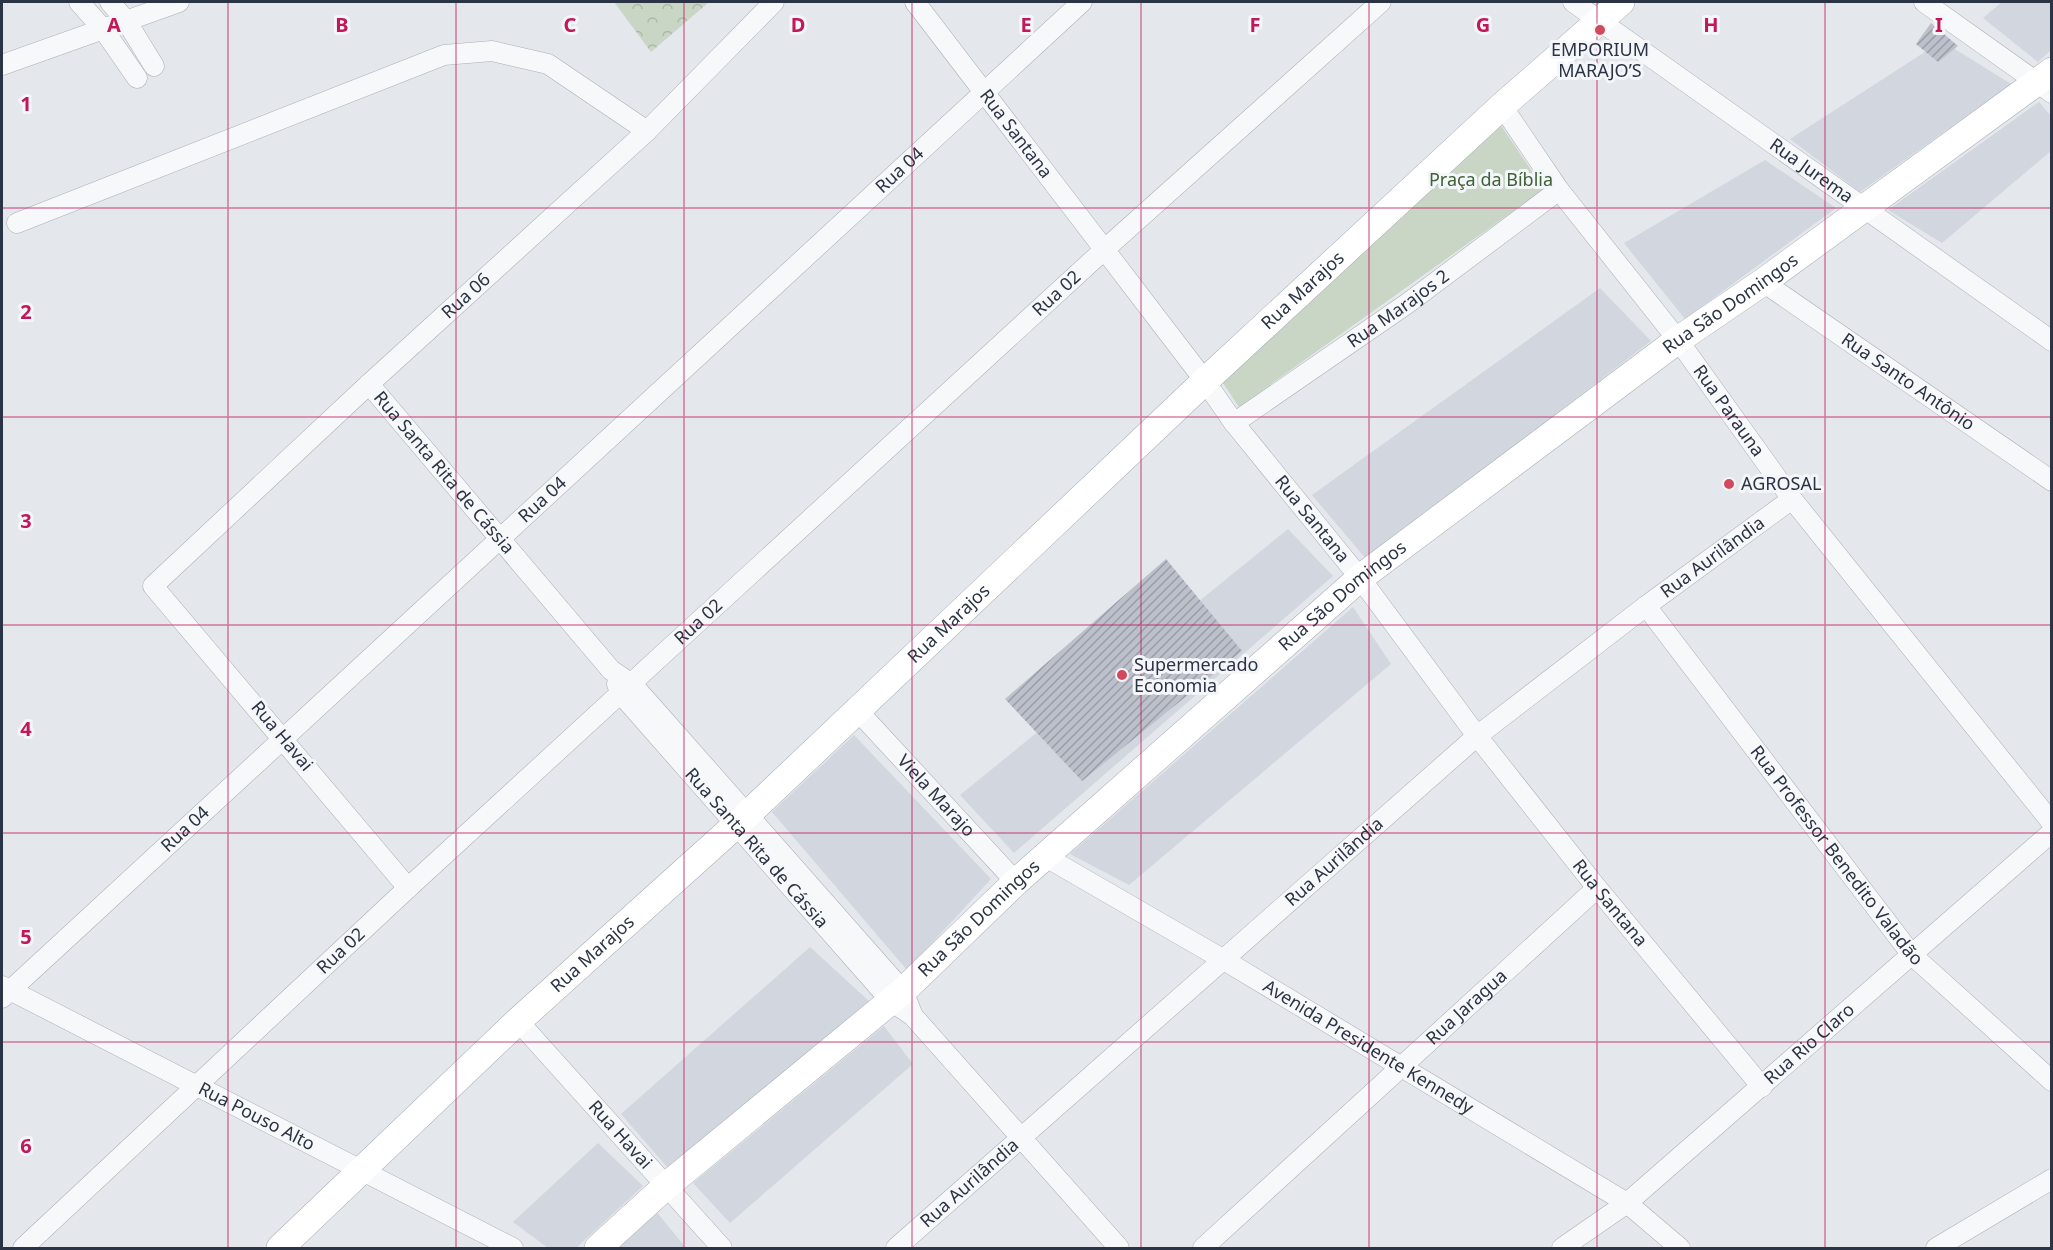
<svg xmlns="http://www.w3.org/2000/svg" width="2053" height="1250" viewBox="0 0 2053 1250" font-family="'Noto Sans',sans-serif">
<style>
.built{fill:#d2d6de}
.forest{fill:url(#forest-crowns)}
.park{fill:#c9d6c5}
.building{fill:url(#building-hatch)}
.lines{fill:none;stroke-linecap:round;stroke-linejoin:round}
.street-casing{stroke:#a9aeb7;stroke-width:21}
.secondary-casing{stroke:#a9aeb7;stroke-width:28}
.street{stroke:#f7f8fa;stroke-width:20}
.secondary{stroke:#fff;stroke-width:27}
.grid{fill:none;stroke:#c2185b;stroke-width:1.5;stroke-opacity:0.55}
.poi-dot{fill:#d1495b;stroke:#f4f6f9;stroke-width:2}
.labels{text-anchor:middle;stroke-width:6;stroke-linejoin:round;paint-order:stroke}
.poi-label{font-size:18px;fill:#2b3445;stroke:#f4f6f9;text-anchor:start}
.street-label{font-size:18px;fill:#2b3445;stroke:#f4f6f9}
.park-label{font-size:18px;fill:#3f6138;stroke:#f4f6f9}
.grid-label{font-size:20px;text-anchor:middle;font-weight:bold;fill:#c2185b;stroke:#f4f6f9;stroke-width:6;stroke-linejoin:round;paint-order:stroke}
</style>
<defs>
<pattern id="forest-crowns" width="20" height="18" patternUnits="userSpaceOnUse" patternTransform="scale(1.5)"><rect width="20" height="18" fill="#c9d6c5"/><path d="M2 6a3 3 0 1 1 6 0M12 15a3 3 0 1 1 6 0" fill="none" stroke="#adb8ab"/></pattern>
<pattern id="building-hatch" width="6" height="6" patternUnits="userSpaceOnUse" patternTransform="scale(1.5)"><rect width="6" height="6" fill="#bbc0ca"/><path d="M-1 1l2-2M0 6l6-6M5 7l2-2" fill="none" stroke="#989da6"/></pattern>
</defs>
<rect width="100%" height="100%" fill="#e4e7ec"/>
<g class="built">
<polygon points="2002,2 2051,2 2051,50 2038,62 1983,18"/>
<polygon points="1942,41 2011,84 1860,192 1790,139"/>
<polygon points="2039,102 2051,116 2051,151 1942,243 1888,210"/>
<polygon points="1765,160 1836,208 1685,319 1624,243"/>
<polygon points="1600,288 1651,341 1366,559 1312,495"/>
<polygon points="1288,529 1333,576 1014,853 960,795"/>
<polygon points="1353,607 1391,664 1129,885 1070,854"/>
<polygon points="854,735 991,879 907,970 772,812"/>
<polygon points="810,947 869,1001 668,1168 621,1114"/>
<polygon points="884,1026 913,1064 730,1223 693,1183"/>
<polygon points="598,1143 643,1186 576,1248 548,1248 513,1222"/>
<polygon points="655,1210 686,1248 612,1248"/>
</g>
<polygon class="forest" points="614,2 709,2 651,52"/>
<polygon class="park" points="1498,121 1544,189 1239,407 1221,380"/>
<g class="building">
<polygon points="1931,23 1958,46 1938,62 1916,44"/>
<polygon points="1166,559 1242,651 1082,781 1005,699"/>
</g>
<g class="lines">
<defs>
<g id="street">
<polyline points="79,2 103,29 137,78"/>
<polyline points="110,2 127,22 154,66"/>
<path id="s1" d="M915,2L1205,381L1234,423L1360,578L1477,736L1597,888L1762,1087"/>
<path id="s2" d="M1573,2L2052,341"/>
<polyline points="1924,2 2052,93"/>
<polyline points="2,65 179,2"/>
<path id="s3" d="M1502,106L1559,190L1678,340L1792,499L2052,823"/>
<polyline points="17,223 444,55 492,51 548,64 647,131"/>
<path id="s4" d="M1763,282L2052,481"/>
<path id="s5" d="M369,384L611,670L633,685L903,991L913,1016"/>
<path id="s6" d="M1234,423L1408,303L1559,190"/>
<path id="s7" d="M1646,606L1912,955L2052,1081"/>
<path id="s8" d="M617,684L621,694L891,1001L913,1016L1119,1248"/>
<path id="s9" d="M856,709L1016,882"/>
<path id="s10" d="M1046,857L1224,960L1627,1203L1680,1248"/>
<path id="s11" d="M408,888L153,586L369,384L647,131L774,2"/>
<path id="s12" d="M2,986L513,1248"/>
<path id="s13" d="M2,998L1082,2"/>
<path id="s14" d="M518,1021L722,1248"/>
<path id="s15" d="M23,1248L408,888L1105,249L1381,2"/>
<path id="s16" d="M896,1248L1477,736L1646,606L1792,499"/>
<path id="s17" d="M1203,1248L1597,888"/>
<path id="s18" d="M1562,1248L1627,1203L2052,832"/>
<polyline points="1936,1248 2052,1179"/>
</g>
<g id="secondary">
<path id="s19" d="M280,1248L518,1021L748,814L1205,381L1502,106L1621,2"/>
<path id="s20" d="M598,1248L665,1187L903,991L1016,882L1360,578L1678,340L1763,282L2052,71"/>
</g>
</defs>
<use href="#street" class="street-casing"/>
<use href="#secondary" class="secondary-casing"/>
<use href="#street" class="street"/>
<use href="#secondary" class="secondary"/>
</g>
<path class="grid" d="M228,2V1248M456,2V1248M684,2V1248M912,2V1248M1141,2V1248M1369,2V1248M1597,2V1248M1825,2V1248M2,208H2052M2,417H2052M2,625H2052M2,833H2052M2,1042H2052"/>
<g class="poi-dot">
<circle cx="1600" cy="30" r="6"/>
<circle cx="1729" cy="484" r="6"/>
<circle cx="1122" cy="675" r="6"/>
</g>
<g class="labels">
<g class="poi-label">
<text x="1600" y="56" text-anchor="middle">EMPORIUM<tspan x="1600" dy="21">MARAJO’S</tspan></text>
<text x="1741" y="490">AGROSAL</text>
<text x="1134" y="671">Supermercado<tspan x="1134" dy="21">Economia</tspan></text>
</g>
<g class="street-label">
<text dy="6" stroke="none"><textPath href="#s1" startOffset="166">Rua Santana</textPath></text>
<text dy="6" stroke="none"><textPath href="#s13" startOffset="1221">Rua 04</textPath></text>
<text dy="6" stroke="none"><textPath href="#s2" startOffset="292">Rua Jurema</textPath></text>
<text dy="6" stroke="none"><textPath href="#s19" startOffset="1401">Rua Marajos</textPath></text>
<text dy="6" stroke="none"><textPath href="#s15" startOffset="1407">Rua 02</textPath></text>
<text dy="6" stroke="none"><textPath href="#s11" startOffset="822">Rua 06</textPath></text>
<text dy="6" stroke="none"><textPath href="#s20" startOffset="1476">Rua São Domingos</textPath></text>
<text dy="6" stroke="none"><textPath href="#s6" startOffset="200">Rua Marajos 2</textPath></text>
<text dy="6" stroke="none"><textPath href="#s4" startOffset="176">Rua Santo Antônio</textPath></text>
<text dy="6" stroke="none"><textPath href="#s3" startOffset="380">Rua Parauna</textPath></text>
<text dy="6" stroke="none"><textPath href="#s5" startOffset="116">Rua Santa Rita de Cássia</textPath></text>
<text dy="6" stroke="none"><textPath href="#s13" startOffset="735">Rua 04</textPath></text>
<text dy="6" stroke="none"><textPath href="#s1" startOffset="652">Rua Santana</textPath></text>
<text dy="6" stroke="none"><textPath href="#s16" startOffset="1070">Rua Aurilândia</textPath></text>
<text dy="6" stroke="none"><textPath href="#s20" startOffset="990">Rua São Domingos</textPath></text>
<text dy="6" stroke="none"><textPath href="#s19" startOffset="915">Rua Marajos</textPath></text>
<text dy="6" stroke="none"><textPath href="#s15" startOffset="921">Rua 02</textPath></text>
<text transform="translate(282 736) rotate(50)" y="6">Rua Havai</text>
<text dy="6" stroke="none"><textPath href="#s9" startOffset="118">Viela Marajo</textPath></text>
<text dy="6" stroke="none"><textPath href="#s13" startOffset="249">Rua 04</textPath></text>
<text dy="6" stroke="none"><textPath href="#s8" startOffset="216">Rua Santa Rita de Cássia</textPath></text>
<text dy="6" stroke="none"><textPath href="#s7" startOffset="314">Rua Professor Benedito Valadão</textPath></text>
<text dy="6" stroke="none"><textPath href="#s16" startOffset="584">Rua Aurilândia</textPath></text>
<text dy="6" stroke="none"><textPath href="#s1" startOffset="1138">Rua Santana</textPath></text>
<text dy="6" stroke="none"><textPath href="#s20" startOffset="504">Rua São Domingos</textPath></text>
<text dy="6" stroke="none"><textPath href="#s15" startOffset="435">Rua 02</textPath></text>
<text dy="6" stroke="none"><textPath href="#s19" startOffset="429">Rua Marajos</textPath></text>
<text dy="6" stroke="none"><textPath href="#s17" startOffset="357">Rua Jaragua</textPath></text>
<text dy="6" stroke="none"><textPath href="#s18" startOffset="321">Rua Rio Claro</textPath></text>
<text dy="6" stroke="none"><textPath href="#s10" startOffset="374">Avenida Presidente Kennedy</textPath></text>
<text dy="6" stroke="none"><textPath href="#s12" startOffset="286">Rua Pouso Alto</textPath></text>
<text dy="6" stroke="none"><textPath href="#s14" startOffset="153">Rua Havai</textPath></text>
<text dy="6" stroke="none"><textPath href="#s16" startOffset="98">Rua Aurilândia</textPath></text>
</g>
<g class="park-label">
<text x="1491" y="186">Praça da Bíblia</text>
</g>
</g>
<g class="grid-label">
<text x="114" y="32">A</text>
<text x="342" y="32">B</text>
<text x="570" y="32">C</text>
<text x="798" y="32">D</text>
<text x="1026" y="32">E</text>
<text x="1255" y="32">F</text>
<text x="1483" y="32">G</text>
<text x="1711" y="32">H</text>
<text x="1939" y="32">I</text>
<text x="26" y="111">1</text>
<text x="26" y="319">2</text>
<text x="26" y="528">3</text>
<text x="26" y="736">4</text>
<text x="26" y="944">5</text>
<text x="26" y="1153">6</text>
</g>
<rect width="2053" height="1250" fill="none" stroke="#2b3445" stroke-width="6"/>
</svg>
